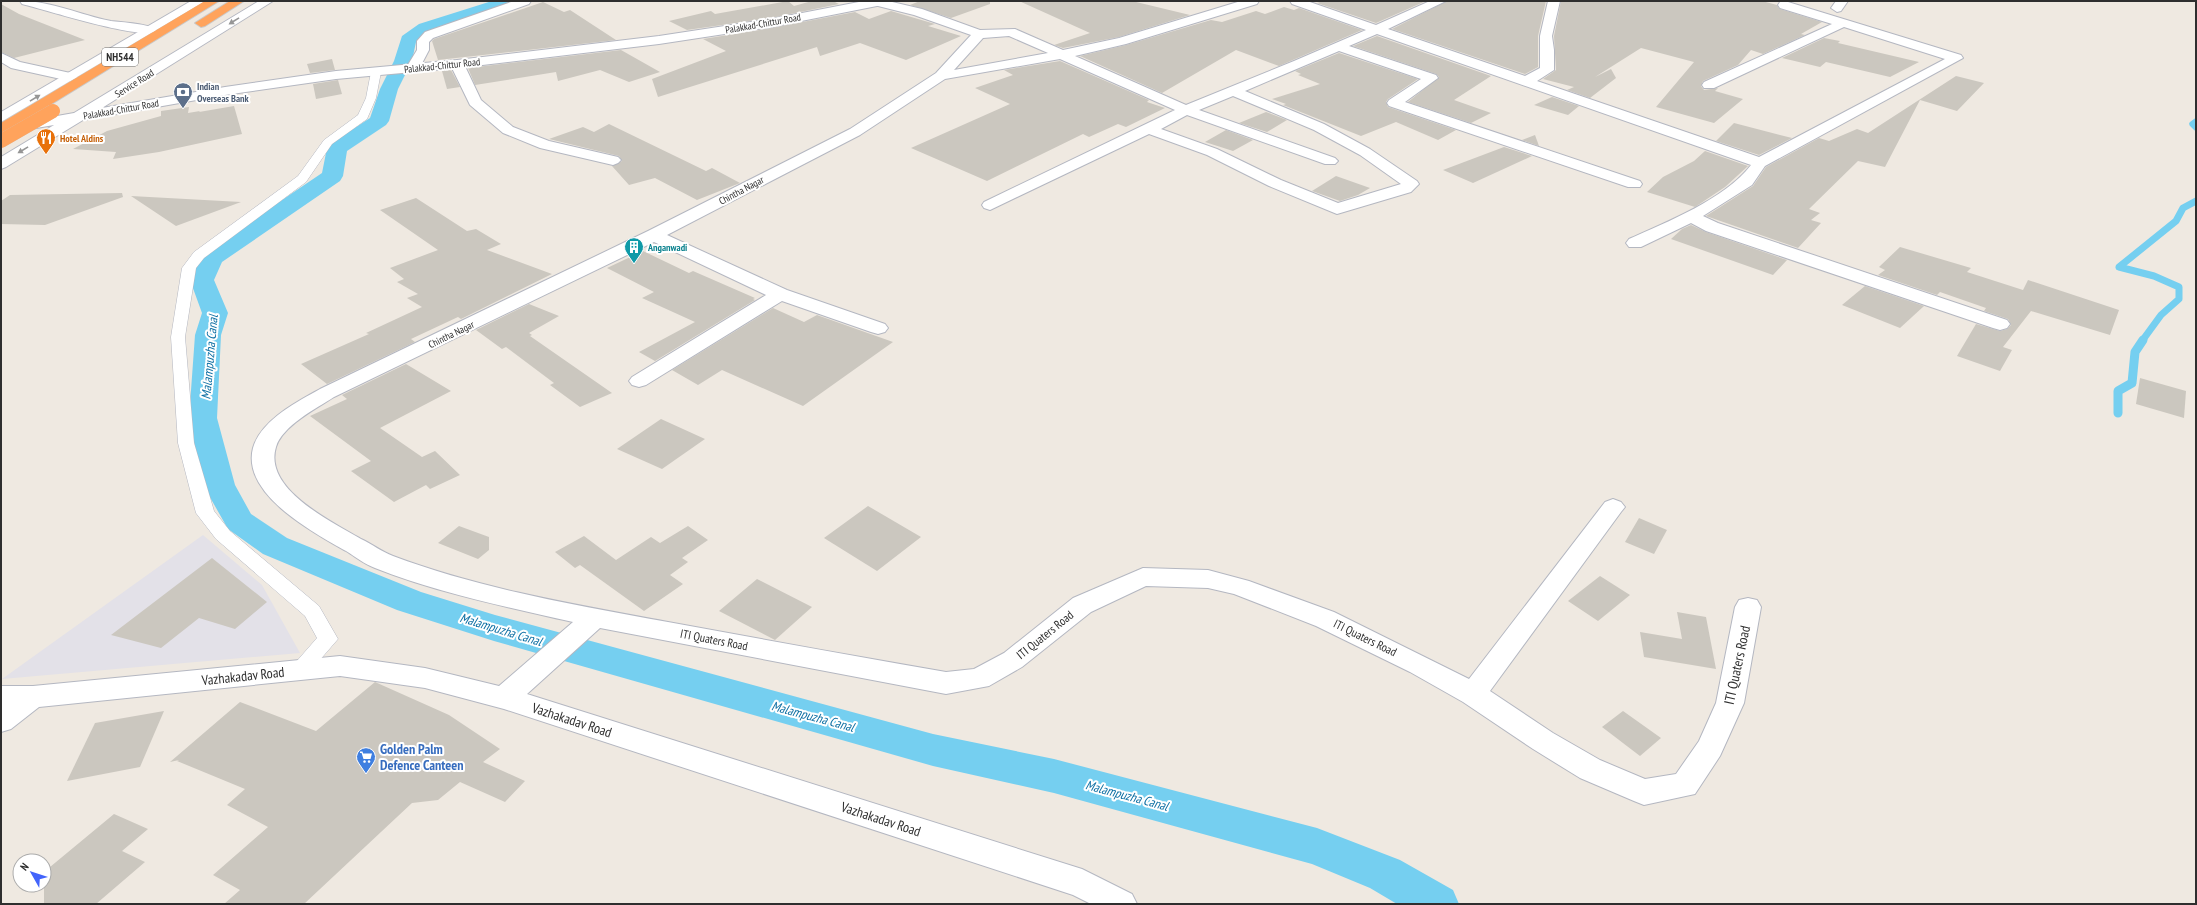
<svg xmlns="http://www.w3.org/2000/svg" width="2197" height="905" viewBox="0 0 2197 905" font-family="'PT Sans Narrow',sans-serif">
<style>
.industrial{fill:#e3e1e8}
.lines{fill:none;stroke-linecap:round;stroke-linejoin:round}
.stream-far2{stroke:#75cff0;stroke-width:5.5}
.stream-far1{stroke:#75cff0;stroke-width:7}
.stream{stroke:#75cff0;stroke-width:9}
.canal{fill:#75cff0;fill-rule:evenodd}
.building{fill:#cbc7bf}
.lane-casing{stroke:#b4b7c1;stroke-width:1}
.street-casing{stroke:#b4b7c1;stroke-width:2}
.secondary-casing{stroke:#b4b7c1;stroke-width:2}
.highway-casing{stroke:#c9c9c9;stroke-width:2}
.lane{fill:#fff;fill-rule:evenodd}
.street{fill:#fff;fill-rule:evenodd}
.secondary{fill:#fff;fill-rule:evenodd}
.highway{fill:#ffa35c;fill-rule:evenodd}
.highway-bridge-casing{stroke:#c9c9c9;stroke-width:14;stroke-linecap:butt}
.highway-bridge{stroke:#ffa35c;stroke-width:14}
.oneway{fill:#969696}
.labels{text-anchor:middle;stroke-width:4;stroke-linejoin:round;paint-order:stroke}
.far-street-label{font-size:10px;fill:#2e2e2e;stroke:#fff}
.far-service-label{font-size:10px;font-weight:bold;fill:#4e5e75;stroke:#fff;text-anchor:start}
.far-food-label{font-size:10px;font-weight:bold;fill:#c56008;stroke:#fff;text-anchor:start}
.far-culture-label{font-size:10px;font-weight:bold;fill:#0d838f;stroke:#fff;text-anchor:start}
.shield{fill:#fff;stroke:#6d6d6d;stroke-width:1}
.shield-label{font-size:11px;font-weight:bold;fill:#2e2e2e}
.street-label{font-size:12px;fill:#2e2e2e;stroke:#fff}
.water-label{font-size:13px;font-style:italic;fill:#0d6fa3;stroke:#fff}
.near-street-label{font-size:14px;fill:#2e2e2e;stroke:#fff}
.near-shop-label{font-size:14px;font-weight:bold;fill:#366cbe;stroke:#fff;text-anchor:start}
</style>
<rect width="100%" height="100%" fill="#efe9e1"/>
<polygon class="industrial" points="203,535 262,585 300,653 2,679"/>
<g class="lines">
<polyline class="stream-far2" points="2196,121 2192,124 2196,128"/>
<polyline class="stream-far1" points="2142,341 2161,315 2179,299 2179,287 2154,276 2119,267 2176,221 2183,208 2196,201"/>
<polyline class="stream" points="2118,413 2118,391 2132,383 2135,352 2143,340"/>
<polygon class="canal" points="492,1 516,1 514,4 431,32 416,42 412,61 398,89 389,121 386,125 347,151 343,176 340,181 222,262 214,280 228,313 221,335 217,418 235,485 251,514 287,538 421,592 495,615 933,734 1054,759 1317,828 1400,860 1453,890 1459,904 1397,904 1370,888 1312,864 1054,793 933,766 494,641 397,610 263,554 228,529 203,485 189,418 195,335 202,313 190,280 204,253 322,173 327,148 330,144 370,118 380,89 394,61 402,36 419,24"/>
</g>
<g class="building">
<polygon points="788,1 794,6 812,1 833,1 839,4 771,18 687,30 669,21 711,11 715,14"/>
<polygon points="920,1 990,1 990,4 951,18 910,5"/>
<polygon points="1019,1 1132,1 1190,15 1119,37 1063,48 1054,45 1090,33"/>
<polygon points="1323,1 1426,1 1376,23 1317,3"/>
<polygon points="1447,1 1546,1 1538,36 1538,67 1525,74 1392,29"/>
<polygon points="1561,1 1762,1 1777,5 1780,9 1822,22 1801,34 1805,35 1763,54 1751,50 1738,65 1703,81 1701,86 1704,90 1718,88 1715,91 1743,99 1714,123 1656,107 1694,62 1641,48 1595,77 1611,69 1616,78 1590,98 1567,90 1574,87 1543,79 1556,70 1554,36"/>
<polygon points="543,2 564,12 570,10 616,40 438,60 432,41 434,39"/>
<polygon points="1,4 19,14 85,40 14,58 1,52"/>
<polygon points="1284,7 1294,10 1299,8 1362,30 1279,66 1236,50 1162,93 1080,56 1126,45 1211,20 1222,22 1256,11 1265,14"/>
<polygon points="891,11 935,24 928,26 961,36 906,60 860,43 820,56 817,47 658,97 652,79 726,51 703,39 771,28 855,12 869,19"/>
<polygon points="1377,36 1491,76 1454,100 1491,113 1471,123 1408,102 1439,77 1436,74 1353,46"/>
<polygon points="1824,38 1840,41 1838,43 1919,62 1890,77 1826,62 1820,67 1782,58"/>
<polygon points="621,50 660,72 629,82 600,70 558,81 556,72 475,85 468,68"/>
<polygon points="1339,53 1418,79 1388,99 1386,102 1388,107 1456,130 1438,140 1396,122 1361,136 1283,105 1286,104 1272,99 1320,84 1298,75 1301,74 1295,71"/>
<polygon points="332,59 335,70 310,73 307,64"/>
<polygon points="1060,61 1149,100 1147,102 1165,108 1126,127 1118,124 1089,137 1083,134 987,181 911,148 1010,104 975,88 1013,75 1004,70"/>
<polygon points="451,70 460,87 447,89 442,71"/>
<polygon points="1956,76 1984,83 1957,111 1920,100 1885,167 1858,161 1809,209 1820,213 1811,220 1821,223 1798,248 1706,216 1753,186 1766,167 1819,138 1829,141 1857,129 1868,133"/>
<polygon points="338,80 342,94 316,99 313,84"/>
<polygon points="1552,97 1579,106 1568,115 1534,105"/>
<polygon points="234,106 242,134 159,152 113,159 116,152 73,149 107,131 161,116 161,111 189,107 188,113 200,111 199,112"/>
<polygon points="1266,112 1287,120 1267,132 1239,123"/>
<polygon points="1734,123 1792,138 1759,155 1716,141"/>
<polygon points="609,124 706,171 712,168 740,183 697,200 655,178 629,185 612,166 622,161 619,156 549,139 583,127 594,132"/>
<polygon points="1226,130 1253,140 1233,151 1205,142"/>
<polygon points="1535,135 1539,146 1522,140"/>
<polygon points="1504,147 1532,156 1473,183 1443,170"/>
<polygon points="1705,151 1748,166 1725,187 1695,207 1647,192 1663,177 1694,161"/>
<polygon points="1336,176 1370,188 1358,195 1340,201 1312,191"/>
<polygon points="122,193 123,197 45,225 1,224 1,201 10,195"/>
<polygon points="131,196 241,202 176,226"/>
<polygon points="416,198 467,231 476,229 501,244 487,250 552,274 461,319 458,317 411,339 415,342 327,384 301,364 369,334 366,333 422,307 407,298 418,294 397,282 404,279 390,268 438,250 380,210"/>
<polygon points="1691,225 1706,232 1787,260 1773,275 1671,239 1682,229"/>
<polygon points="1900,247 1971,268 1967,272 2023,290 2028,280 2119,310 2110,335 2031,311 2003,347 2012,350 2000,371 1957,356 1976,324 2000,331 2007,329 2011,325 2008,319 1984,311 1986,308 1940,292 1937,295 1878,275 1885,270 1879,267"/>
<polygon points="643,251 689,273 693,271 755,298 753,299 755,300 655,361 639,352 695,322 642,298 654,292 607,268"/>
<polygon points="1865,286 1924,306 1900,328 1842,305"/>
<polygon points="529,304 559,316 529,333 532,335 530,336 612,393 580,407 550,385 554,383 506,347 502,349 476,330"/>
<polygon points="773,308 804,322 817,315 893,342 803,406 722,370 698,385 672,370"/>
<polygon points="406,364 451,391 380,428 422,457 435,451 460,475 430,489 426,485 394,502 351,471 371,461 310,416 347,399 342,395"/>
<polygon points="2140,378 2186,391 2184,418 2136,404"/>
<polygon points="661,419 705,439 662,469 617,449"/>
<polygon points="868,506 921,537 877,571 824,538"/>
<polygon points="1639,518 1667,530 1654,554 1625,542"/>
<polygon points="459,526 489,537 489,550 478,559 438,543"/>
<polygon points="688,526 708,540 682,558 688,562 670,575 683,584 644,611 580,565 575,568 555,552 584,536 616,560 651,537 660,543"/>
<polygon points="212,558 267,602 235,629 199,618 161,648 111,635"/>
<polygon points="1600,576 1630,595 1598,621 1568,601"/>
<polygon points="757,579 812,607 775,640 719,611"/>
<polygon points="1677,612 1706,617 1716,669 1644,657 1640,632 1682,639"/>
<polygon points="375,682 449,715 500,749 483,762 525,781 505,802 460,782 438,800 412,803 304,904 224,904 240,890 213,875 268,827 227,805 245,789 177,761 179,760 170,762 240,702 316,731"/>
<polygon points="164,711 140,767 67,781 95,723"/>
<polygon points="1623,711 1661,738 1640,756 1602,727"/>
<polygon points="114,814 148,829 122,851 145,862 96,904 44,904 44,872"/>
</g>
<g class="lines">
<defs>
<polygon id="lane" points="376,69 381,72 376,98 367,119 332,144 306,182 204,258 196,268 185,337 194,443 214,511 230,531 319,606 338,639 306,676 299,678 292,676 289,670 317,638 305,616 216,539 196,513 178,443 171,337 182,268 194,252 298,176 324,140 358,115 366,98 371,72"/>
<g id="street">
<path d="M20,1C52,1 80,15 111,21C120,22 152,24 156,30C148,43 40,8 22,4Z"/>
<polygon points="514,1 531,1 529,4 433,38 429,42 429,50 418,71 408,71 406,68 417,50 417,41 425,32"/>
<path d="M873,1H888L922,9L980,30L1015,29L1063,50L1119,38L1241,1H1259L1257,4L1126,44L1075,56L1186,105L1294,61L1366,30L1292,4L1290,1H1307L1376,25L1430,1H1446L1388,29L1525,76L1540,68V36L1548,1H1560L1552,36L1554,50V70L1537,81L1759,157L1945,59L1844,27L1714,88H1704L1702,85L1704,82L1832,24L1780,8L1778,5L1780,2H1788L1961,55L1963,58L1765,166L1752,185L1703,216L1718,223L2007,320L2010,324L2007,328L2000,330L1993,328L1706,231L1691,223L1641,247H1629L1626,243L1629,239C1667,222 1725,199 1751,165L1377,34L1349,46L1436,75L1438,78L1405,102L1640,181L1642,184L1640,187H1628L1389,106L1387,103L1389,100L1421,79L1339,51L1245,91L1324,124L1370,149L1417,181L1419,184L1411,192L1337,214L1269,186L1207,155L1149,134L990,210L984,208L982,205L984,202L1175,110L1060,59L945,79L860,135L667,235L787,290L885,324L888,328L885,332L878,334L871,332L782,301L646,385L639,387L632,385L629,381L632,377L766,295L654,242L334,397C317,408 282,426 276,447C263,489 332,522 361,539C372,544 382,552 393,556C481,589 576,605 668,622C761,639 853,656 946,672L974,669L1004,653L1073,598L1143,568L1208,570L1249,581L1334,612L1469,679L1605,502L1613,499L1621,502L1625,507L1621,512L1490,691L1553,733L1600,760L1645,779L1676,774L1699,741L1716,703L1735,607L1739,600L1748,598L1757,600L1761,607L1744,703L1720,756L1695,794L1644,805L1634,801L1580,778L1533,749L1463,702L1410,672L1316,626L1234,594L1208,588L1146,586L1091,612L1022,667L989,686L946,694L600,628L527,694L1082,869L1132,894L1137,904H1091L1073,895L504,709L425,688L340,676L39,707L11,729L1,732V686H33L340,656L425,668L499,686L573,622C507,607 438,593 375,568C364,564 356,557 346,551C314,533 241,494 253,448C261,420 297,402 320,389L648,231L850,129L936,73L971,35L914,15L874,5ZM1009,36L1048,53L954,70L983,38ZM1233,96L1314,130L1360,155L1401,184L1338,203L1281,180L1217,149L1161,129L1187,115L1325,164H1335L1338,161L1335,158L1199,110Z"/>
<polygon points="1836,1 1848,1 1841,11 1837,12 1831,8"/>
<polygon points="1,53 20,62 75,74 77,77 70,81 11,68 1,62"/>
<polygon points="457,60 464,64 481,100 513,127 549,141 618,157 621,160 618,163 613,165 540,148 503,133 470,105 450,64"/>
</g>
<g id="secondary">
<polygon points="191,1 205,1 1,122 1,112"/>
<polygon points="259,1 273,1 102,108 225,87 336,71 457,60 659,36 771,19 864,1 888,1 882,5 771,27 659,44 457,68 336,79 225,95 83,120 6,167 1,169 1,157 54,125 1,134 1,126 74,113"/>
</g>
<g id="highway">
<polygon points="205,1 219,1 6,132 1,133 1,123"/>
<polygon points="230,1 244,1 205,26 201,27 195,23"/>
</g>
</defs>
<use href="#lane" class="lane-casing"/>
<use href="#street" class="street-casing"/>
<use href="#secondary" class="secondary-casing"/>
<use href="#highway" class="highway-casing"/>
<use href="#lane" class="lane"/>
<use href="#street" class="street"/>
<use href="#secondary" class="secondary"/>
<use href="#highway" class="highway"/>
<defs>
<polyline id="highway-bridge" points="1,141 53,111"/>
</defs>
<use href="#highway-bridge" class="highway-bridge-casing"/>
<use href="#highway-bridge" class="highway-bridge"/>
</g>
<defs><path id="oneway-solid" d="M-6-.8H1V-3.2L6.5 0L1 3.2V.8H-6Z"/></defs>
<g class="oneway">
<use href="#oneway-solid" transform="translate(234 21) rotate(148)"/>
<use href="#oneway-solid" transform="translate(35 98) rotate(-31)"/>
<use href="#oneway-solid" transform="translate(23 150) rotate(149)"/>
</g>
<defs>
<symbol id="bank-pin" viewBox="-11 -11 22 30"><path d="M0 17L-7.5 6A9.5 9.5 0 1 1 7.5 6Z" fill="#5c6f8a" stroke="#fff"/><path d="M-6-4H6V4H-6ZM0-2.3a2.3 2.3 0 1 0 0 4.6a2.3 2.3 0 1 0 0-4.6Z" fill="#fff"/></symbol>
<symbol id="restaurant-pin" viewBox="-11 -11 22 30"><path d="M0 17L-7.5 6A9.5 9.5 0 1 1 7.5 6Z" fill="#e8710a" stroke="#fff"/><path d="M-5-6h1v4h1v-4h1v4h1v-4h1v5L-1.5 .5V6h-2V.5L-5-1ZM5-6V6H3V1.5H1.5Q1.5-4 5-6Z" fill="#fff"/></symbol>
<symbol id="building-pin" viewBox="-11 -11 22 30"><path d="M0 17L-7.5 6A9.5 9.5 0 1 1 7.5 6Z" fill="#0f9aa8" stroke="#fff"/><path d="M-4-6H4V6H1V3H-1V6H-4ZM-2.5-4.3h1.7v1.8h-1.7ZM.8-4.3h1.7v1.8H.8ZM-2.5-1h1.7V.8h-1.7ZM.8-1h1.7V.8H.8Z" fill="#fff"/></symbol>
<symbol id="supermarket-pin" viewBox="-11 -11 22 30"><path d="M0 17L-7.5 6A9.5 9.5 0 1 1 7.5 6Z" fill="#3f7fe0" stroke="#fff"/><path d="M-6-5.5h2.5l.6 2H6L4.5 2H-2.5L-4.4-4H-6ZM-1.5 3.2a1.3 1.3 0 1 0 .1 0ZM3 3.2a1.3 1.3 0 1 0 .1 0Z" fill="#fff"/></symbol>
</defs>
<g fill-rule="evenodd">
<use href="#bank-pin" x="172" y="81" width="22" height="30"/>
<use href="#restaurant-pin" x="35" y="127" width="22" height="30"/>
<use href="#building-pin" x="623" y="236" width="22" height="30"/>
<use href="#supermarket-pin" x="355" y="746" width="22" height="30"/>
</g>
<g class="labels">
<g class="far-street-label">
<text transform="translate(763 23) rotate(-10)" y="4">Palakkad-Chittur Road</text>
<text transform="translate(442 65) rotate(-6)" y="4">Palakkad-Chittur Road</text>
<text transform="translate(134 83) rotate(-32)" y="4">Service Road</text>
<text transform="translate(121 109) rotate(-10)" y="4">Palakkad-Chittur Road</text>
<text transform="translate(741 190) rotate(-28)" y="4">Chintha Nagar</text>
<text transform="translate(451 334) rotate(-26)" y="4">Chintha Nagar</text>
</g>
<g class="far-service-label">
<text x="197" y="90">Indian<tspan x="197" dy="12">Overseas Bank</tspan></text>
</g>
<g class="far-food-label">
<text x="60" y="142">Hotel Aldins</text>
</g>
<g class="far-culture-label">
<text x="648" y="251">Anganwadi</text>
</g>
<rect class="shield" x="102" y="48" width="36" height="18" rx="3"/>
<g class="shield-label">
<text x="120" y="61">NH544</text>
</g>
<g class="street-label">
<text transform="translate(1045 635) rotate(-39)" y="4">ITI Quaters Road</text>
<text transform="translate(1365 638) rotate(26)" y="4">ITI Quaters Road</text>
<text transform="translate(714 640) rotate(11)" y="4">ITI Quaters Road</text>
</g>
<g class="water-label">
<text transform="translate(209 357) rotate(-85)" y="5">Malampuzha Canal</text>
<text transform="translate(501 629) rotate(17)" y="5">Malampuzha Canal</text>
<text transform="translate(813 716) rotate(15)" y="5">Malampuzha Canal</text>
<text transform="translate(1127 795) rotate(15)" y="5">Malampuzha Canal</text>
</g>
<g class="near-street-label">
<text transform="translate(1737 665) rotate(-78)" y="5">ITI Quaters Road</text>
<text transform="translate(243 676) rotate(-6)" y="5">Vazhakadav Road</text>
<text transform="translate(572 720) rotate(18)" y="5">Vazhakadav Road</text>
<text transform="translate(881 819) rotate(18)" y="5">Vazhakadav Road</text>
</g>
<g class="near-shop-label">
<text x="380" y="754">Golden Palm<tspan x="380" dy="16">Defence Canteen</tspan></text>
</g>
</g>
<rect width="2197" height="905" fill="none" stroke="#2e2e2e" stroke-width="4"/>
<g transform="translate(32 873) rotate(309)"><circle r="19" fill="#ffffff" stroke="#ababab"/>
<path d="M0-3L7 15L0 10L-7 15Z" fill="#4264fb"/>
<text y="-6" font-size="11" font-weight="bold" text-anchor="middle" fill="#2e2e2e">N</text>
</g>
</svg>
